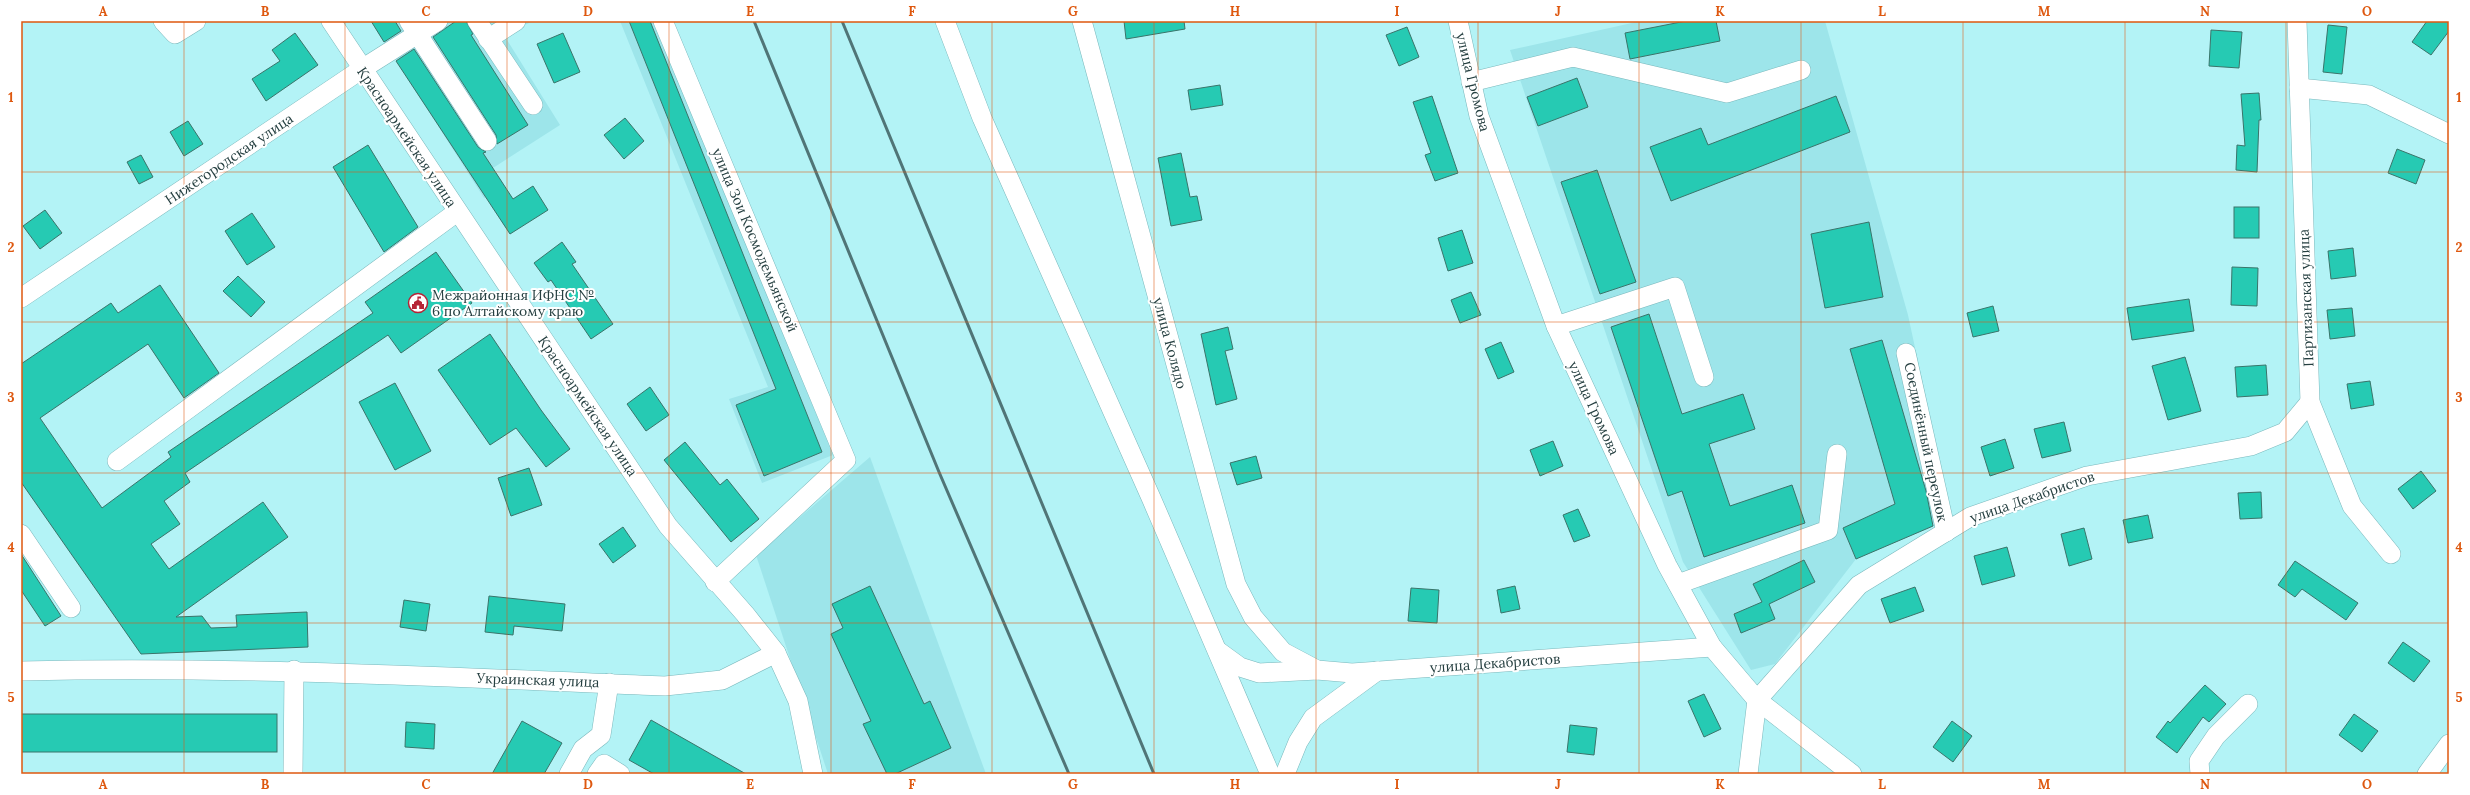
<svg xmlns="http://www.w3.org/2000/svg" width="2470" height="795" viewBox="0 0 2470 795" font-family="Lora,serif">
<style>
.built{fill:#9de5ea}
.building{fill:#26cab3;stroke:#3a746a}
.lines{fill:none;stroke-linecap:round;stroke-linejoin:round}
.minor-casing{stroke:#7ab8bc;stroke-width:20}
.minor{stroke:#fff;stroke-width:19}
.rail{stroke:#507577;stroke-width:3}
.grid{fill:none;stroke:#de580f;stroke-width:1;stroke-opacity:0.55}
.labels{text-anchor:middle;stroke-width:4;stroke-linejoin:round;paint-order:stroke}
.street-label{font-size:14px;fill:#253f40;stroke:#fff}
.poi-label{font-size:14px;fill:#253f40;stroke:#fff;text-anchor:start}
.neatline{fill:none;stroke:#de580f;stroke-width:1.5}
.grid-label{font-size:13px;text-anchor:middle;font-weight:bold;fill:#de580f}
</style>
<rect width="100%" height="100%" fill="#b3f3f6"/>
<g class="built">
<polygon points="371,21 533,21 504,35 560,125 493,168 504,185 484,198"/>
<polygon points="620,21 654,21 833,455 762,483 729,399 768,387"/>
<polygon points="1641,21 1825,21 1908,315 1946,492 1926,494 1939,524 1856,559 1775,664 1751,670 1683,562 1510,50"/>
<polygon points="870,457 986,774 828,774 756,555"/>
</g>
<g class="building">
<polygon points="371,21 395,21 401,31 384,42"/>
<polygon points="456,21 466,21 473,34 471,35 528,125 497,144 496,135 433,37"/>
<polygon points="629,21 650,21 822,452 764,476 736,405 776,389"/>
<polygon points="1124,21 1184,21 1185,29 1126,39"/>
<polygon points="1686,21 1716,21 1720,41 1630,59 1625,33"/>
<polygon points="2427,21 2449,21 2449,31 2431,55 2412,42"/>
<polygon points="2328,25 2347,27 2342,74 2323,72"/>
<polygon points="1407,27 1419,57 1399,66 1386,35"/>
<polygon points="2211,30 2242,32 2239,68 2209,66"/>
<polygon points="295,33 318,65 266,101 252,79 280,61 272,50"/>
<polygon points="563,33 580,72 554,83 537,44"/>
<polygon points="414,49 478,147 486,152 483,153 513,199 533,186 548,210 510,234 396,61"/>
<polygon points="1577,78 1588,107 1538,126 1527,97"/>
<polygon points="1220,85 1223,105 1191,110 1188,90"/>
<polygon points="2259,93 2261,120 2259,120 2257,172 2236,170 2237,145 2245,146 2241,94"/>
<polygon points="1432,96 1458,173 1435,181 1425,155 1431,153 1413,102"/>
<polygon points="1836,96 1850,132 1671,201 1650,147 1701,128 1708,145"/>
<polygon points="625,118 644,141 624,159 604,135"/>
<polygon points="188,121 203,144 184,156 170,132"/>
<polygon points="368,145 418,227 384,252 333,167"/>
<polygon points="2397,149 2425,160 2416,184 2388,173"/>
<polygon points="1181,153 1190,197 1197,196 1202,220 1171,226 1158,158"/>
<polygon points="141,155 153,177 139,184 127,162"/>
<polygon points="1597,170 1636,282 1600,294 1561,182"/>
<rect x="2234" y="207" width="25" height="31"/>
<polygon points="45,210 62,233 40,249 23,226"/>
<polygon points="252,213 275,247 247,265 225,231"/>
<polygon points="1869,222 1883,297 1825,308 1811,234"/>
<polygon points="1462,230 1473,263 1448,271 1438,238"/>
<polygon points="562,242 576,262 572,264 613,324 591,339 551,280 548,282 534,263"/>
<polygon points="2353,248 2356,276 2331,279 2328,251"/>
<polygon points="436,252 472,303 401,353 388,335 185,473 190,482 164,501 180,524 151,544 169,569 263,502 288,537 176,617 202,616 211,628 237,627 236,615 307,612 308,647 141,654 21,482 21,364 111,303 118,313 160,285 219,373 184,398 148,344 40,418 102,508 171,457 168,452 373,313 365,302"/>
<polygon points="2232,267 2258,268 2257,306 2231,305"/>
<polygon points="238,276 265,302 251,317 223,291"/>
<polygon points="1471,292 1481,315 1460,323 1451,300"/>
<polygon points="2189,299 2194,331 2132,340 2127,308"/>
<polygon points="1993,306 1999,331 1973,337 1967,313"/>
<polygon points="2352,308 2355,336 2330,339 2327,310"/>
<polygon points="1649,314 1682,414 1743,394 1755,429 1709,444 1730,506 1792,485 1805,523 1704,557 1682,491 1668,496 1611,327"/>
<polygon points="1228,327 1233,349 1225,351 1237,399 1216,405 1201,334"/>
<polygon points="490,334 541,410 570,449 546,467 516,428 490,445 438,370"/>
<polygon points="1882,340 1926,491 1933,526 1856,559 1843,528 1895,504 1850,349"/>
<polygon points="1501,342 1514,372 1498,379 1485,349"/>
<polygon points="2185,357 2201,411 2168,420 2152,366"/>
<polygon points="2266,365 2268,395 2237,397 2235,367"/>
<polygon points="2370,381 2374,405 2351,409 2347,384"/>
<polygon points="395,383 431,451 395,470 359,402"/>
<polygon points="650,387 669,415 646,431 627,404"/>
<polygon points="2064,422 2071,451 2042,458 2034,429"/>
<polygon points="2005,439 2014,468 1990,476 1981,447"/>
<polygon points="1553,441 1563,466 1540,476 1530,450"/>
<polygon points="685,442 720,485 727,479 759,519 731,542 664,460"/>
<polygon points="1256,456 1262,478 1237,485 1230,463"/>
<polygon points="529,468 542,505 511,516 498,478"/>
<polygon points="2421,471 2436,491 2413,509 2398,489"/>
<polygon points="2261,492 2262,518 2240,519 2238,493"/>
<polygon points="1578,509 1590,536 1574,542 1563,515"/>
<polygon points="2148,515 2153,538 2128,543 2123,520"/>
<polygon points="623,527 636,546 613,563 599,544"/>
<polygon points="2084,528 2092,559 2069,566 2061,534"/>
<polygon points="2007,547 2015,576 1982,585 1974,556"/>
<polygon points="21,554 61,616 45,626 21,590"/>
<polygon points="1804,560 1815,582 1769,604 1775,619 1741,633 1734,614 1762,602 1753,584"/>
<polygon points="2295,561 2358,603 2346,620 2302,589 2295,597 2278,585"/>
<polygon points="870,586 924,704 930,701 951,748 895,774 887,774 863,724 871,721 831,634 843,628 832,604"/>
<polygon points="1515,586 1520,609 1501,613 1497,590"/>
<polygon points="1915,587 1924,611 1890,623 1881,599"/>
<polygon points="1411,588 1439,590 1437,623 1408,621"/>
<polygon points="489,596 565,604 562,631 514,626 513,635 485,632"/>
<polygon points="404,600 430,604 426,631 400,627"/>
<polygon points="2403,642 2430,661 2414,682 2388,663"/>
<polygon points="2205,685 2226,704 2209,722 2203,717 2177,753 2156,737 2168,721 2170,723"/>
<polygon points="1704,694 1721,729 1704,737 1688,701"/>
<rect x="21" y="714" width="256" height="38"/>
<polygon points="2354,714 2378,731 2362,752 2339,735"/>
<polygon points="651,720 746,774 654,774 629,760"/>
<polygon points="522,721 562,743 544,774 492,774"/>
<polygon points="1952,721 1972,736 1953,762 1933,747"/>
<polygon points="406,722 435,724 434,749 405,747"/>
<polygon points="1570,725 1597,728 1594,755 1567,752"/>
</g>
<g class="lines">
<defs>
<g id="minor">
<polyline points="163,21 175,34 196,21"/>
<polyline points="331,21 668,526 745,614 776,653 798,701 813,774"/>
<polyline points="409,21 487,141"/>
<polyline points="477,21 533,105"/>
<polyline points="663,21 846,460 715,582"/>
<polyline points="945,21 982,118 1152,500 1270,774"/>
<polyline points="1082,21 1236,584 1253,617 1283,652 1317,670 1352,673 1712,647"/>
<polyline points="1458,21 1479,116 1556,326 1667,565 1712,647 1757,700 1852,774"/>
<polyline points="2297,21 2310,402 2352,506 2391,554"/>
<polyline points="488,39 516,21"/>
<polyline points="1471,82 1573,57 1727,93 1801,70"/>
<polyline points="2299,88 2369,95 2449,134"/>
<polyline points="21,298 362,69 438,21"/>
<polyline points="1556,326 1675,287 1704,377"/>
<polyline points="1906,353 1946,532"/>
<polyline points="117,461 457,212"/>
<polyline points="21,534 71,608"/>
<polyline points="1678,584 1828,530 1837,454"/>
<polyline points="1218,651 1240,667 1259,673 1317,670"/>
<path d="M21,671C236,666 450,677 665,686L722,680L776,653"/>
<polyline points="1757,700 1859,585 1970,517 2087,476 2251,446 2285,432 2310,402"/>
<polyline points="293,774 294,670"/>
<polyline points="569,774 583,749 601,735 609,683"/>
<polyline points="597,774 604,764 620,774"/>
<polyline points="1285,774 1298,742 1313,718 1377,671"/>
<polyline points="1748,774 1757,700"/>
<polyline points="2200,774 2199,761 2216,736 2248,704"/>
<polyline points="2427,774 2449,744"/>
</g>
</defs>
<use href="#minor" class="minor-casing"/>
<use href="#minor" class="minor"/>
<g class="rail">
<polyline points="754,21 939,472 1069,774"/>
<polyline points="842,21 1154,774"/>
</g>
</g>
<path class="grid" d="M184,21V774M345,21V774M507,21V774M669,21V774M831,21V774M992,21V774M1154,21V774M1316,21V774M1478,21V774M1639,21V774M1801,21V774M1963,21V774M2125,21V774M2286,21V774M21,172H2449M21,322H2449M21,473H2449M21,623H2449"/>
<defs>
<symbol id="civic-ring" viewBox="-11 -11 22 22"><circle r="9.5" fill="#fff" stroke="#b62436" stroke-width="1.5"/><path d="M-.6-6.5H3V-4.5H.6V-3L4-1V1h2V6H-6V1h2V-1L-.6-3ZM-1.2 2.5V6h2.4V2.5Z" fill="#b62436"/></symbol>
</defs>
<g fill-rule="evenodd">
<use href="#civic-ring" x="407" y="292" width="22" height="22"/>
</g>
<g class="labels">
<g class="street-label">
<text transform="translate(1473 82) rotate(76)" y="5">улица Громова</text>
<text transform="translate(407 137) rotate(56)" y="5">Красноармейская улица</text>
<text transform="translate(229 159) rotate(-34)" y="5">Нижегородская улица</text>
<text transform="translate(755 240) rotate(67)" y="5">улица Зои Космодемьянской</text>
<text transform="translate(2306 298) rotate(-92)" y="5">Партизанская улица</text>
<text transform="translate(1170 343) rotate(75)" y="5">улица Колядо</text>
<text transform="translate(588 406) rotate(56)" y="5">Красноармейская улица</text>
<text transform="translate(1594 408) rotate(65)" y="5">улица Громова</text>
<text transform="translate(1926 442) rotate(78)" y="5">Соединённый переулок</text>
<text transform="translate(2032 497) rotate(-19)" y="5">улица Декабристов</text>
<text transform="translate(1495 663) rotate(-4)" y="5">улица Декабристов</text>
<text transform="translate(538 680) rotate(2)" y="5">Украинская улица</text>
</g>
<g class="poi-label">
<text x="432" y="300">Межрайонная ИФНС №<tspan x="432" dy="16">6 по Алтайскому краю</tspan></text>
</g>
</g>
<rect width="2470" height="795" fill="none" stroke="#ffffff" stroke-width="44"/>
<rect x="22" y="22" width="2426" height="751" class="neatline"/>
<g class="grid-label">
<text x="103" y="16">A</text>
<text x="265" y="16">B</text>
<text x="426" y="16">C</text>
<text x="588" y="16">D</text>
<text x="750" y="16">E</text>
<text x="912" y="16">F</text>
<text x="1073" y="16">G</text>
<text x="1235" y="16">H</text>
<text x="1397" y="16">I</text>
<text x="1558" y="16">J</text>
<text x="1720" y="16">K</text>
<text x="1882" y="16">L</text>
<text x="2044" y="16">M</text>
<text x="2205" y="16">N</text>
<text x="2367" y="16">O</text>
<text x="11" y="102">1</text>
<text x="2459" y="102">1</text>
<text x="11" y="252">2</text>
<text x="2459" y="252">2</text>
<text x="11" y="402">3</text>
<text x="2459" y="402">3</text>
<text x="11" y="552">4</text>
<text x="2459" y="552">4</text>
<text x="11" y="702">5</text>
<text x="2459" y="702">5</text>
<text x="103" y="789">A</text>
<text x="265" y="789">B</text>
<text x="426" y="789">C</text>
<text x="588" y="789">D</text>
<text x="750" y="789">E</text>
<text x="912" y="789">F</text>
<text x="1073" y="789">G</text>
<text x="1235" y="789">H</text>
<text x="1397" y="789">I</text>
<text x="1558" y="789">J</text>
<text x="1720" y="789">K</text>
<text x="1882" y="789">L</text>
<text x="2044" y="789">M</text>
<text x="2205" y="789">N</text>
<text x="2367" y="789">O</text>
</g>
</svg>
